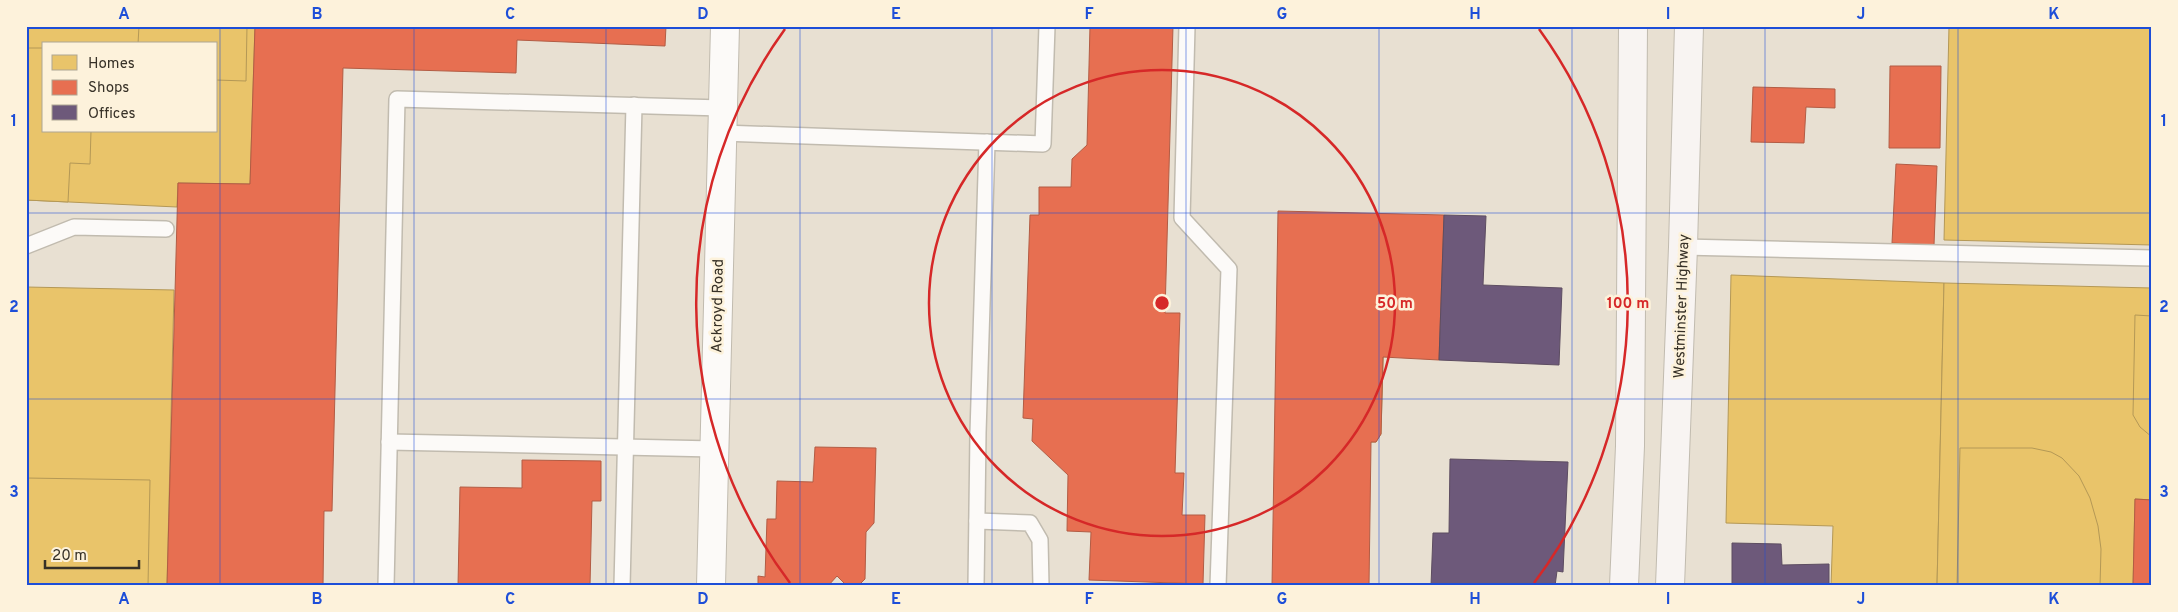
<svg xmlns="http://www.w3.org/2000/svg" width="2178" height="612" viewBox="0 0 2178 612" font-family="Overpass,sans-serif">
<style>
.homes{fill:#e9c46a;stroke:#b49856;fill-rule:evenodd}
.shops{fill:#e76f51;stroke:#b25c44}
.offices{fill:#6d597a;stroke:#5d4d61}
.lines{fill:none;stroke-linecap:round;stroke-linejoin:round}
.service-casing{stroke:#c1bbaf;stroke-width:18}
.minor-casing{stroke:#c1bbaf;stroke-width:30}
.secondary-casing{stroke:#c1bbaf;stroke-width:30}
.service{stroke:#fcfaf8;stroke-width:15}
.minor{stroke:#fcfaf8;stroke-width:28}
.secondary{stroke:#f8f4f2;stroke-width:28}
.grid{fill:none;stroke:#1d4ed8;stroke-width:1;stroke-opacity:0.55}
.ring{fill:none;stroke:#d62828;stroke-width:2.5}
.labels{text-anchor:middle;stroke-width:5;stroke-linejoin:round;paint-order:stroke}
.street-label{font-size:15px;fill:#373127;stroke:#fdf2db}
.centre{fill:#d62828;stroke:#fdf2db;stroke-width:2.5}
.ring-label{font-size:15px;text-anchor:middle;font-weight:bold;fill:#d62828;stroke:#fdf2db;stroke-width:5;stroke-linejoin:round;paint-order:stroke}
.neatline{fill:none;stroke:#1d4ed8;stroke-width:2}
.grid-label{font-size:16px;text-anchor:middle;font-weight:bold;fill:#1d4ed8}
</style>
<rect width="100%" height="100%" fill="#e8e0d2"/>
<g class="homes">
<path d="M26,26H255L250,184L178,183L177,207L26,200ZM44,44H216V131H44Z"/>
<polygon points="139,26 247,26 246,81 216,80 216,44 138,44"/>
<polygon points="1949,26 2152,26 2152,245 1944,240"/>
<polygon points="26,48 44,48 44,131 91,131 90,164 70,163 68,202 26,200"/>
<polygon points="1731,275 1944,283 1937,586 1831,586 1833,526 1726,523"/>
<polygon points="1944,283 2152,288 2152,500 2135,499 2133,586 1937,586"/>
<polygon points="26,287 174,290 167,586 26,586"/>
<polygon points="1349,315 1376,316 1384,327 1381,434 1376,442 1344,442 1339,437 1339,432 1307,431 1302,427 1302,418 1298,418 1293,414 1293,398 1290,395 1291,360 1294,357 1295,340 1298,336 1305,336 1306,328 1310,323 1343,325 1343,320"/>
<polygon points="2135,315 2152,316 2152,437 2140,427 2133,415"/>
<polygon points="1960,448 2032,448 2051,452 2062,458 2079,476 2090,498 2098,526 2101,549 2100,586 1957,586"/>
<polygon points="26,478 150,480 148,586 26,586"/>
</g>
<g class="shops">
<polygon points="255,26 666,26 665,46 517,40 516,73 343,68 332,511 324,511 323,586 167,586 178,183 250,184"/>
<polygon points="1090,26 1173,26 1165,313 1180,313 1175,473 1184,473 1182,515 1205,515 1203,584 1089,580 1091,532 1067,531 1068,475 1032,441 1033,419 1023,418 1030,215 1039,215 1039,187 1071,187 1072,159 1087,145"/>
<polygon points="1890,66 1941,66 1940,148 1889,148"/>
<polygon points="1753,87 1835,89 1835,108 1806,107 1804,143 1751,142"/>
<polygon points="1896,164 1937,166 1934,245 1892,243"/>
<polygon points="1278,211 1444,215 1439,360 1383,357 1381,434 1376,442 1371,442 1369,586 1272,586"/>
<polygon points="815,447 876,448 874,523 866,532 865,579 858,586 847,586 837,576 828,586 758,586 758,576 765,577 767,519 776,519 777,481 813,482"/>
<polygon points="522,460 601,461 601,501 592,501 590,586 458,586 460,487 522,488"/>
<polygon points="2135,499 2152,500 2152,586 2133,586"/>
</g>
<g class="offices">
<polygon points="1444,215 1486,216 1483,285 1562,288 1559,365 1439,360"/>
<polygon points="1450,459 1568,462 1563,572 1557,571 1555,586 1431,586 1433,533 1449,533"/>
<polygon points="1732,543 1781,544 1782,565 1829,564 1829,586 1732,586"/>
</g>
<g class="lines">
<defs>
<g id="service">
<polyline points="1187,26 1182,218 1229,269 1218,586"/>
<polyline points="722,133 1043,144 1047,26"/>
<polyline points="26,246 74,227 166,229"/>
<polyline points="1683,247 2152,258"/>
<polyline points="389,442 714,449"/>
<polyline points="977,521 1030,523 1040,540 1041,586"/>
<polyline points="386,586 397,99 722,108"/>
<polyline points="622,586 634,105"/>
<polyline points="976,586 978,433 987,142"/>
</g>
<polyline id="minor" points="711,586 725,26"/>
<g id="secondary">
<polyline points="1624,586 1630,446 1633,26"/>
<polyline points="1670,586 1683,247 1689,26"/>
</g>
</defs>
<use href="#service" class="service-casing"/>
<use href="#minor" class="minor-casing"/>
<use href="#secondary" class="secondary-casing"/>
<use href="#service" class="service"/>
<use href="#minor" class="minor"/>
<use href="#secondary" class="secondary"/>
</g>
<path class="grid" d="M220,26V586M414,26V586M606,26V586M800,26V586M992,26V586M1186,26V586M1379,26V586M1572,26V586M1765,26V586M1958,26V586M26,213H2152M26,399H2152"/>
<g class="ring">
<circle cx="1162" cy="303" r="233"/>
<path d="M790 583A466 466 0 0 1 785 29M1539 29A466 466 0 0 1 1534 583"/>
</g>
<g class="labels">
<g class="street-label">
<text transform="translate(717 306) rotate(-89)" y="5">Ackroyd Road</text>
<text transform="translate(1681 306) rotate(-88)" y="5">Westminster Highway</text>
</g>
</g>
<circle cx="1162" cy="303" r="8" class="centre"/>
<g class="ring-label">
<text x="1395" y="308">50 m</text>
<text x="1628" y="308">100 m</text>
</g>
<rect width="2178" height="612" fill="none" stroke="#fdf2db" stroke-width="55"/>
<rect x="42" y="42" width="175" height="90" fill="#fdf2db" stroke="#aea593"/>
<rect x="52" y="55" width="25" height="15" fill="#e9c46a" stroke="#aea593"/>
<text x="88" y="68" font-size="15" fill="#373127">Homes</text>
<rect x="52" y="80" width="25" height="15" fill="#e76f51" stroke="#aea593"/>
<text x="88" y="92" font-size="15" fill="#373127">Shops</text>
<rect x="52" y="105" width="25" height="15" fill="#6d597a" stroke="#aea593"/>
<text x="88" y="118" font-size="15" fill="#373127">Offices</text>
<path d="M45 560v8h94v-8" fill="none" stroke="#373127" stroke-width="2.5"/>
<text x="52" y="560" font-size="15" fill="#373127" stroke="#fdf2db" stroke-width="4" paint-order="stroke">20 m</text>
<rect x="28" y="28" width="2122" height="556" class="neatline"/>
<g class="grid-label">
<text x="124" y="19">A</text>
<text x="317" y="19">B</text>
<text x="510" y="19">C</text>
<text x="703" y="19">D</text>
<text x="896" y="19">E</text>
<text x="1089" y="19">F</text>
<text x="1282" y="19">G</text>
<text x="1475" y="19">H</text>
<text x="1668" y="19">I</text>
<text x="1861" y="19">J</text>
<text x="2054" y="19">K</text>
<text x="14" y="126">1</text>
<text x="2164" y="126">1</text>
<text x="14" y="312">2</text>
<text x="2164" y="312">2</text>
<text x="14" y="497">3</text>
<text x="2164" y="497">3</text>
<text x="124" y="604">A</text>
<text x="317" y="604">B</text>
<text x="510" y="604">C</text>
<text x="703" y="604">D</text>
<text x="896" y="604">E</text>
<text x="1089" y="604">F</text>
<text x="1282" y="604">G</text>
<text x="1475" y="604">H</text>
<text x="1668" y="604">I</text>
<text x="1861" y="604">J</text>
<text x="2054" y="604">K</text>
</g>
</svg>
